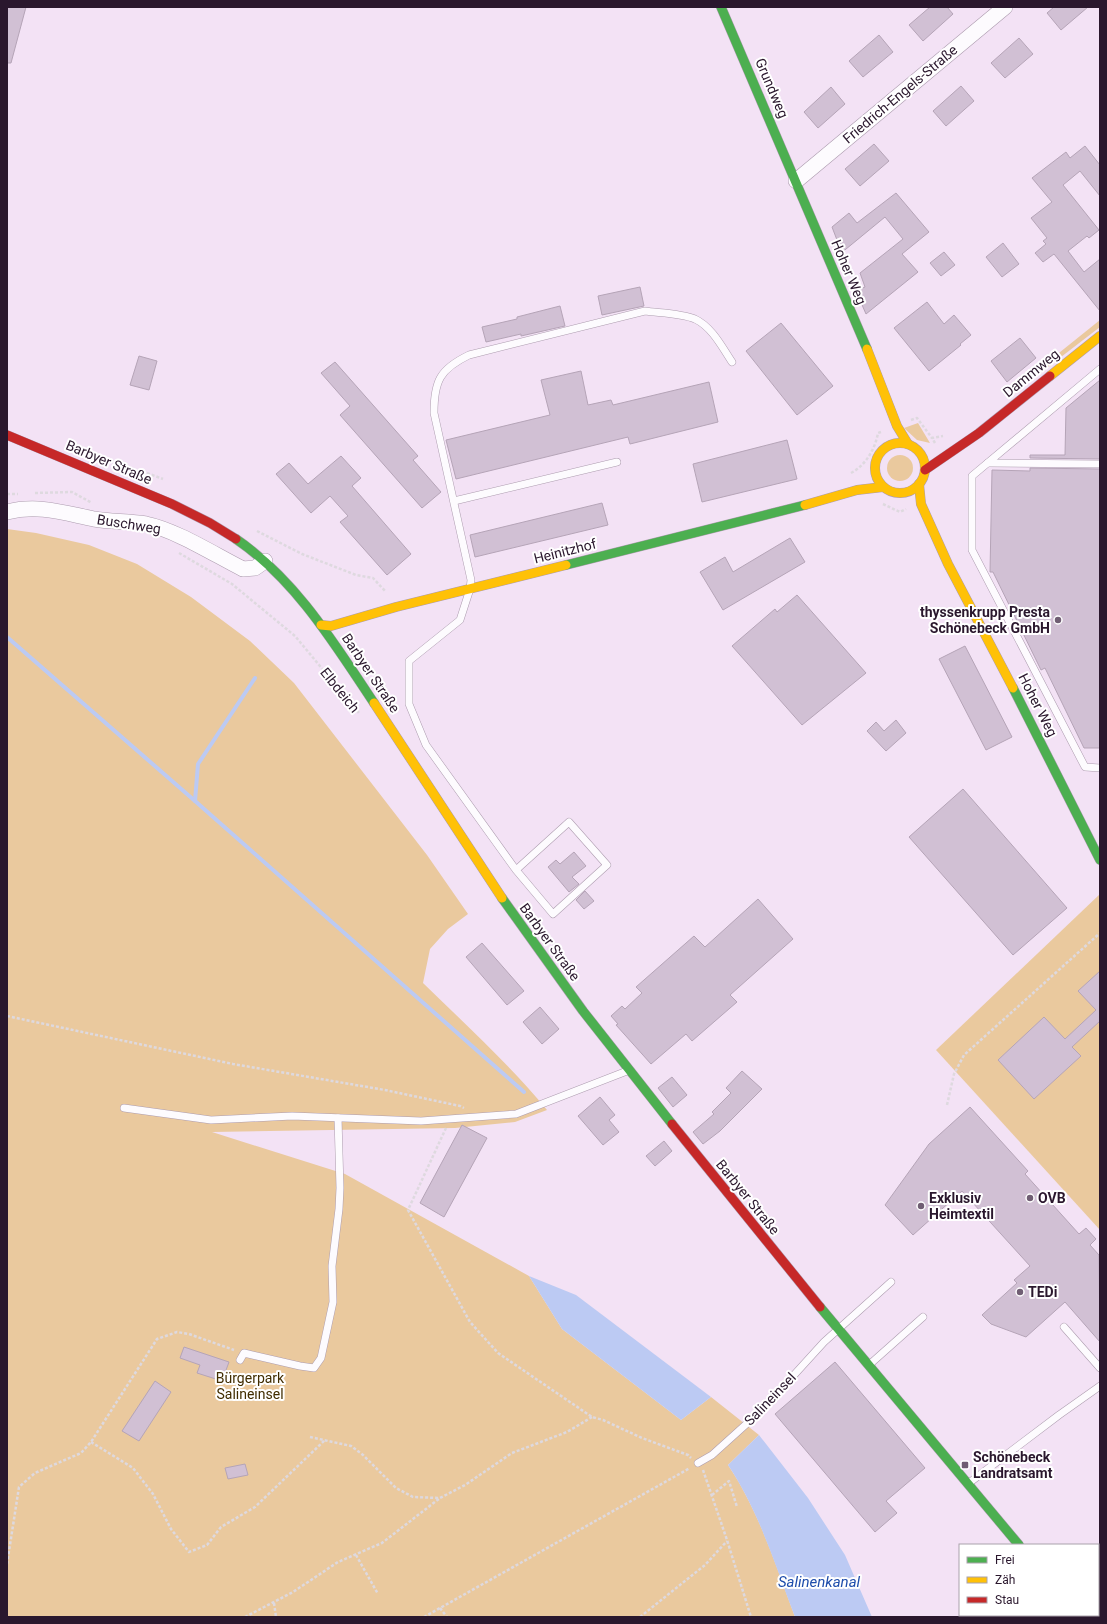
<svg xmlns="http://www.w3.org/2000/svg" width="1107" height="1624" viewBox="0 0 1107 1624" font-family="Roboto,sans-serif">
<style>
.green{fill:#eac99e}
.water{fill:#bccaf3}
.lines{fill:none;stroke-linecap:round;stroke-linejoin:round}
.stream{stroke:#bccaf3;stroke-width:4}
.building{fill:#d1c0d4;stroke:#b5a4b7}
.lane-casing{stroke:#ad9caf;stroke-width:8}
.street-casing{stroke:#ad9caf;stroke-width:16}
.fast-casing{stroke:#ad9caf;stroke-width:10}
.slow-casing{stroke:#ad9caf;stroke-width:10}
.jam-casing{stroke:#ad9caf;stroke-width:10}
.path{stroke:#ded9df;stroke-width:2.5;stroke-dasharray:3 2;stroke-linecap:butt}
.lane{stroke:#fdfbfe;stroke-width:7}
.street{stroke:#fdfbfe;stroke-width:15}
.fast{stroke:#4caf50;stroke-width:9}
.slow{stroke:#ffc107;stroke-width:9}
.jam{stroke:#c62828;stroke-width:9}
.poi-dot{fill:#705e73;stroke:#fff;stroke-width:1.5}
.labels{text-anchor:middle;stroke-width:4;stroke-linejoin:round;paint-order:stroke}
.street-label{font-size:14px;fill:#2a172d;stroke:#fff}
.poi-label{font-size:14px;font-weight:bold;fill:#2a172d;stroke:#fff;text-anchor:start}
.park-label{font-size:14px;fill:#412d00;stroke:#fff}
.water-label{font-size:15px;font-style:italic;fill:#1e4dab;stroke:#fff}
</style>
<rect width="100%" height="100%" fill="#f3e2f5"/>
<g class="green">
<polygon points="1100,320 1100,327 1022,387 1039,369"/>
<polygon points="918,423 930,443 917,440 904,428"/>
<circle cx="900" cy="468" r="13"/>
<path d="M7,529L36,533L89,545L137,564L191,597L250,641L294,683L427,855L468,914L448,929L430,949L423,983C465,1024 509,1064 547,1110L515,1122L455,1128L212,1132L345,1174L529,1276L562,1329L681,1420L711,1397L759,1435L728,1465C759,1511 776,1566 795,1617H7Z"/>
<polygon points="1100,894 1100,1230 936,1050"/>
</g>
<g class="water">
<polygon points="529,1276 576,1295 711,1397 681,1420 562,1329"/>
<path d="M759,1435L808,1498L845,1555L872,1617H795C775,1565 759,1511 728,1465Z"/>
</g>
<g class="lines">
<g class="stream">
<polyline points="7,637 195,801 524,1092"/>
<polyline points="195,801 198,764 255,678"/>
</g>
</g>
<g class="building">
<polygon points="7,7 26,7 11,63 7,63"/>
<polygon points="930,7 947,7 953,14 923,41 909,25"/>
<polygon points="1054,7 1088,7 1061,30 1047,13"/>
<polygon points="879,35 893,52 863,77 849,61"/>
<polygon points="1019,38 1033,54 1005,78 991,63"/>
<polygon points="961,86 974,101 946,126 933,111"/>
<polygon points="831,87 845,104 818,128 804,112"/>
<polygon points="874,144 889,161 860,186 845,169"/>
<polygon points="1085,146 1100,165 1100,196 1080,171 1063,185 1099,230 1089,238 1087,236 1068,251 1084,272 1100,259 1100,311 1054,254 1043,262 1035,253 1046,244 1043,241 1047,238 1031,218 1052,202 1032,178 1066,152 1070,158"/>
<polygon points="896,193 929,232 902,254 918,272 866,314 856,291 865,287 860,273 903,239 885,217 840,254 835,242 837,240 832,227 849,213 857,223"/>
<polygon points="1003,243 1019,264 1002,277 986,257"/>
<polygon points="944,252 955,265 941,276 930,263"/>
<polygon points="640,287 644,306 602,315 598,296"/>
<polygon points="927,302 944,324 954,315 971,335 960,344 961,345 929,371 894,328"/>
<polygon points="560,306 565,326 521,336 521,334 486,342 482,327 517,319 517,317"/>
<polygon points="781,323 833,386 797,415 746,351"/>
<polygon points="1020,338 1036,358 1007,382 991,361"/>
<polygon points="139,356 157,361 149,390 130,385"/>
<polygon points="335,362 418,456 413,460 441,492 422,508 340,415 350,406 321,373"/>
<polygon points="581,371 588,405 611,400 613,405 709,382 718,422 630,444 628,437 456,479 446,440 550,415 541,380"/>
<polygon points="1100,380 1100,459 1030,458 1030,455 1065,455 1066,408"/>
<polygon points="787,440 797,479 702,502 693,464"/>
<polygon points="341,456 361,478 352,486 411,554 387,575 340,522 348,516 330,496 311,513 276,474 289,463 308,484"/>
<polygon points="1030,468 1100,469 1100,748 1084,748 1045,668 1041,670 993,572 990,572 992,470 1030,471"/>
<polygon points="602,503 608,525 475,557 470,535"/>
<polygon points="790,538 805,562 723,610 700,572 725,557 733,572"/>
<polygon points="797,595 866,673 802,725 732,646 775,609 777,612"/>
<polygon points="965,646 1012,737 986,750 939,659"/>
<polygon points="896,720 906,733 886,751 867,731 876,722 884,731"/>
<polygon points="963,789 1067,908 1013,955 909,837"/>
<polygon points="574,852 586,866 572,877 579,884 569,892 548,867 556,860 560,864"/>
<polygon points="585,891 594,901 584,909 576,900"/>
<polygon points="758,899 793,939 730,995 737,1002 692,1041 686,1034 651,1064 616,1025 618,1024 611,1016 622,1006 625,1009 642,993 636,987 694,936 705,947"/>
<polygon points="482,943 524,991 507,1005 466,957"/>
<polygon points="1100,971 1100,1021 1072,1047 1081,1056 1034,1099 998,1060 1044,1017 1065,1039 1096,1010 1078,991"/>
<polygon points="540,1007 559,1029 542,1044 523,1022"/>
<polygon points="742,1071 762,1089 720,1131 703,1144 693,1132 714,1114 712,1112 731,1093 726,1088"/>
<polygon points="672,1077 687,1095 673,1107 658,1088"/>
<polygon points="600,1097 615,1115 609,1120 619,1132 603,1145 578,1116"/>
<polygon points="970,1107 1028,1171 1025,1174 1079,1234 1086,1228 1096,1239 1090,1245 1099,1255 1100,1342 1065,1302 1026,1337 991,1324 982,1315 1017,1283 1014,1280 1030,1266 962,1191 913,1235 885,1205 929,1144"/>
<polygon points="462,1125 487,1138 444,1217 420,1203"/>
<polygon points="664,1141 672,1151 655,1166 646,1156"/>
<polygon points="184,1347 229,1362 222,1381 197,1373 200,1365 180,1358"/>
<polygon points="835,1362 925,1468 886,1501 897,1513 875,1532 775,1414"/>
<polygon points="155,1381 171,1392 139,1441 122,1431"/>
<polygon points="245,1464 248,1475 228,1479 225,1468"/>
</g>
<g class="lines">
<defs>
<g id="lane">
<polyline points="1100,369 972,476 972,550 1085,767 1100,768"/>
<polyline points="988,463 1100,464"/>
<polyline points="454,501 617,462"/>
<path d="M516,870L569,822L607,865L553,914L516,870L426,745L409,704V661L460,620L470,589L471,580L434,413C434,381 440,369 469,355L645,311C659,313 681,313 695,319C712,327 722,347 732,362"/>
<polyline points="124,1108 211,1120 292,1116 421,1121 516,1114 627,1071"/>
<polyline points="1064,1327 1100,1368"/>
<polyline points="240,1360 244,1353 300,1366 314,1368 321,1358 333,1302 332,1266 339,1209 340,1188 338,1118"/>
<polyline points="869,1365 923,1317"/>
<polyline points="698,1463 712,1455 763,1409 824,1342 891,1282"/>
<polyline points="969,1483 1059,1415 1100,1386"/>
<polyline points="1098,1595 1100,1593"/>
</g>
<g id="street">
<polyline points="796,181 1005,7"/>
<path d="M7,512C38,504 64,513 94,519C111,522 129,521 146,524C176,530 215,555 243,569L255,568L265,561"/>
</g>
<g id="fast">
<polyline points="721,7 867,349"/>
<path d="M236,539C296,580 334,643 374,703"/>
<polyline points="566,565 805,505"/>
<polyline points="1013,688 1100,860"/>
<polyline points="502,898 583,1011 672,1124"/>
<polyline points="820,1307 1019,1545"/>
</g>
<g id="slow">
<polyline points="867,349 897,426 908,444"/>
<polyline points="1050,376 1100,336"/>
<circle cx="900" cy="468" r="25"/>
<polyline points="919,484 921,504 948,564 1013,688"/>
<polyline points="805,505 857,490 883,487"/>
<polyline points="321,625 331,626 396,607 566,565"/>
<polyline points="374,703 502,898"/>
<polyline points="1078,1615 1080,1617"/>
</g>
<g id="jam">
<polyline points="7,435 172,504 210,523 236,539"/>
<polyline points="925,470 979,433 1050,376"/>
<polyline points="672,1124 820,1307"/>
</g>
</defs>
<use href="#lane" class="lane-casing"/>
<use href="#street" class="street-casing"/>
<use href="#fast" class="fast-casing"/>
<use href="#slow" class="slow-casing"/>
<use href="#jam" class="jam-casing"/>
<g class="path">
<polyline points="911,420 917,418 932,438"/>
<polyline points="935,443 932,438 943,436"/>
<polyline points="147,473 163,479"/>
<path d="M851,473C866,465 875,449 878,433L881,432"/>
<polyline points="35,493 72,492 92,503"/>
<polyline points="7,494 18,494"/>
<polyline points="883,504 900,512 906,509"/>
<polyline points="257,531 302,554 356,575 373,578 386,592"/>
<polyline points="179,553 232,584 295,636 359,713"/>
<polyline points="7,1016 233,1064 385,1090 460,1106 464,1108"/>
<polyline points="947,1105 954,1074 964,1055 1100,933"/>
<polyline points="446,1128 408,1210 470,1322 498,1353 592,1417 603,1420 642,1438 688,1455 691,1458"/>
<polyline points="310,1437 351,1446 363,1455 396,1488 413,1497 440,1498 465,1485 512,1453 567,1432 592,1417"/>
<polyline points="91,1442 133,1468 153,1494 171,1529 189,1552 207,1545 221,1527 255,1507 325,1440"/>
<polyline points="703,1470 727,1540 751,1617"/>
<polyline points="712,1495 729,1481 737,1507"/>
<polyline points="356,1555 378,1594"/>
<polyline points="7,1564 19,1487 35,1473 81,1453 91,1442 157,1339 177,1332 189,1334 234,1350"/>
<polyline points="274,1603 276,1617"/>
<polyline points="440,1608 447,1617"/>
<polyline points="245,1617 293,1592 338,1562 382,1543 440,1498"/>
<polyline points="424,1617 690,1468"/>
<polyline points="640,1617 705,1565 727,1541"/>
</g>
<use href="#lane" class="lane"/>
<use href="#street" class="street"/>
<use href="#fast" class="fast"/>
<use href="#slow" class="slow"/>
<use href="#jam" class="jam"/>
</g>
<g class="poi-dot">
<circle cx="1058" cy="620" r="4"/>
<circle cx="1030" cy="1198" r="4"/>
<circle cx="921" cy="1206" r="4"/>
<circle cx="1020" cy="1292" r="4"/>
<rect x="961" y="1461" width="8" height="8" rx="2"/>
</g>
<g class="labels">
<g class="street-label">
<text transform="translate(772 88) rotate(67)" y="5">Grundweg</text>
<text transform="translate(900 94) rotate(-40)" y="5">Friedrich-Engels-Straße</text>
<text transform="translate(849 272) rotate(67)" y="5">Hoher Weg</text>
<text transform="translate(1031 373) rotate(-39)" y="5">Dammweg</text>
<text transform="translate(109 462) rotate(23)" y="5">Barbyer Straße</text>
<text transform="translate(129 524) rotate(9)" y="5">Buschweg</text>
<text transform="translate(565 551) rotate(-14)" y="5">Heinitzhof</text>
<text transform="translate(371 673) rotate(56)" y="5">Barbyer Straße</text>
<text transform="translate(340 690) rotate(51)" y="5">Elbdeich</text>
<text transform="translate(1038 705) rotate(63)" y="5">Hoher Weg</text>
<text transform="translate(550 942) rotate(54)" y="5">Barbyer Straße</text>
<text transform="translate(748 1197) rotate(51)" y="5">Barbyer Straße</text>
<text transform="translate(770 1399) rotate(-46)" y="5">Salineinsel</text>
</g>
<g class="poi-label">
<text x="1050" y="617" text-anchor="end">thyssenkrupp Presta<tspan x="1050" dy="16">Schönebeck GmbH</tspan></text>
<text x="929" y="1203">Exklusiv<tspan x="929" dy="16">Heimtextil</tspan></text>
<text x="1038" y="1203">OVB</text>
<text x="1028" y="1297">TEDi</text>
<text x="973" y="1462">Schönebeck<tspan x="973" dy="16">Landratsamt</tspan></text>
</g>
<g class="park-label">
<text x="250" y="1383">Bürgerpark<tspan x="250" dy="16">Salineinsel</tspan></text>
</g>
<g class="water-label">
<text x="819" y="1587">Salinenkanal</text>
</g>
</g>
<rect width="1107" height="1624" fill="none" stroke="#2a172d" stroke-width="16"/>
<rect x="959" y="1544" width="140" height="72" fill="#ffffff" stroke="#aaa2ab"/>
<rect x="967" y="1557" width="20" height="6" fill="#4caf50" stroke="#aaa2ab"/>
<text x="995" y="1564" font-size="12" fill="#2a172d">Frei</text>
<rect x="967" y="1577" width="20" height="6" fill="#ffc107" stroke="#aaa2ab"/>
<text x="995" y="1584" font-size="12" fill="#2a172d">Zäh</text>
<rect x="967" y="1597" width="20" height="6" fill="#c62828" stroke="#aaa2ab"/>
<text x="995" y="1604" font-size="12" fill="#2a172d">Stau</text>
</svg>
